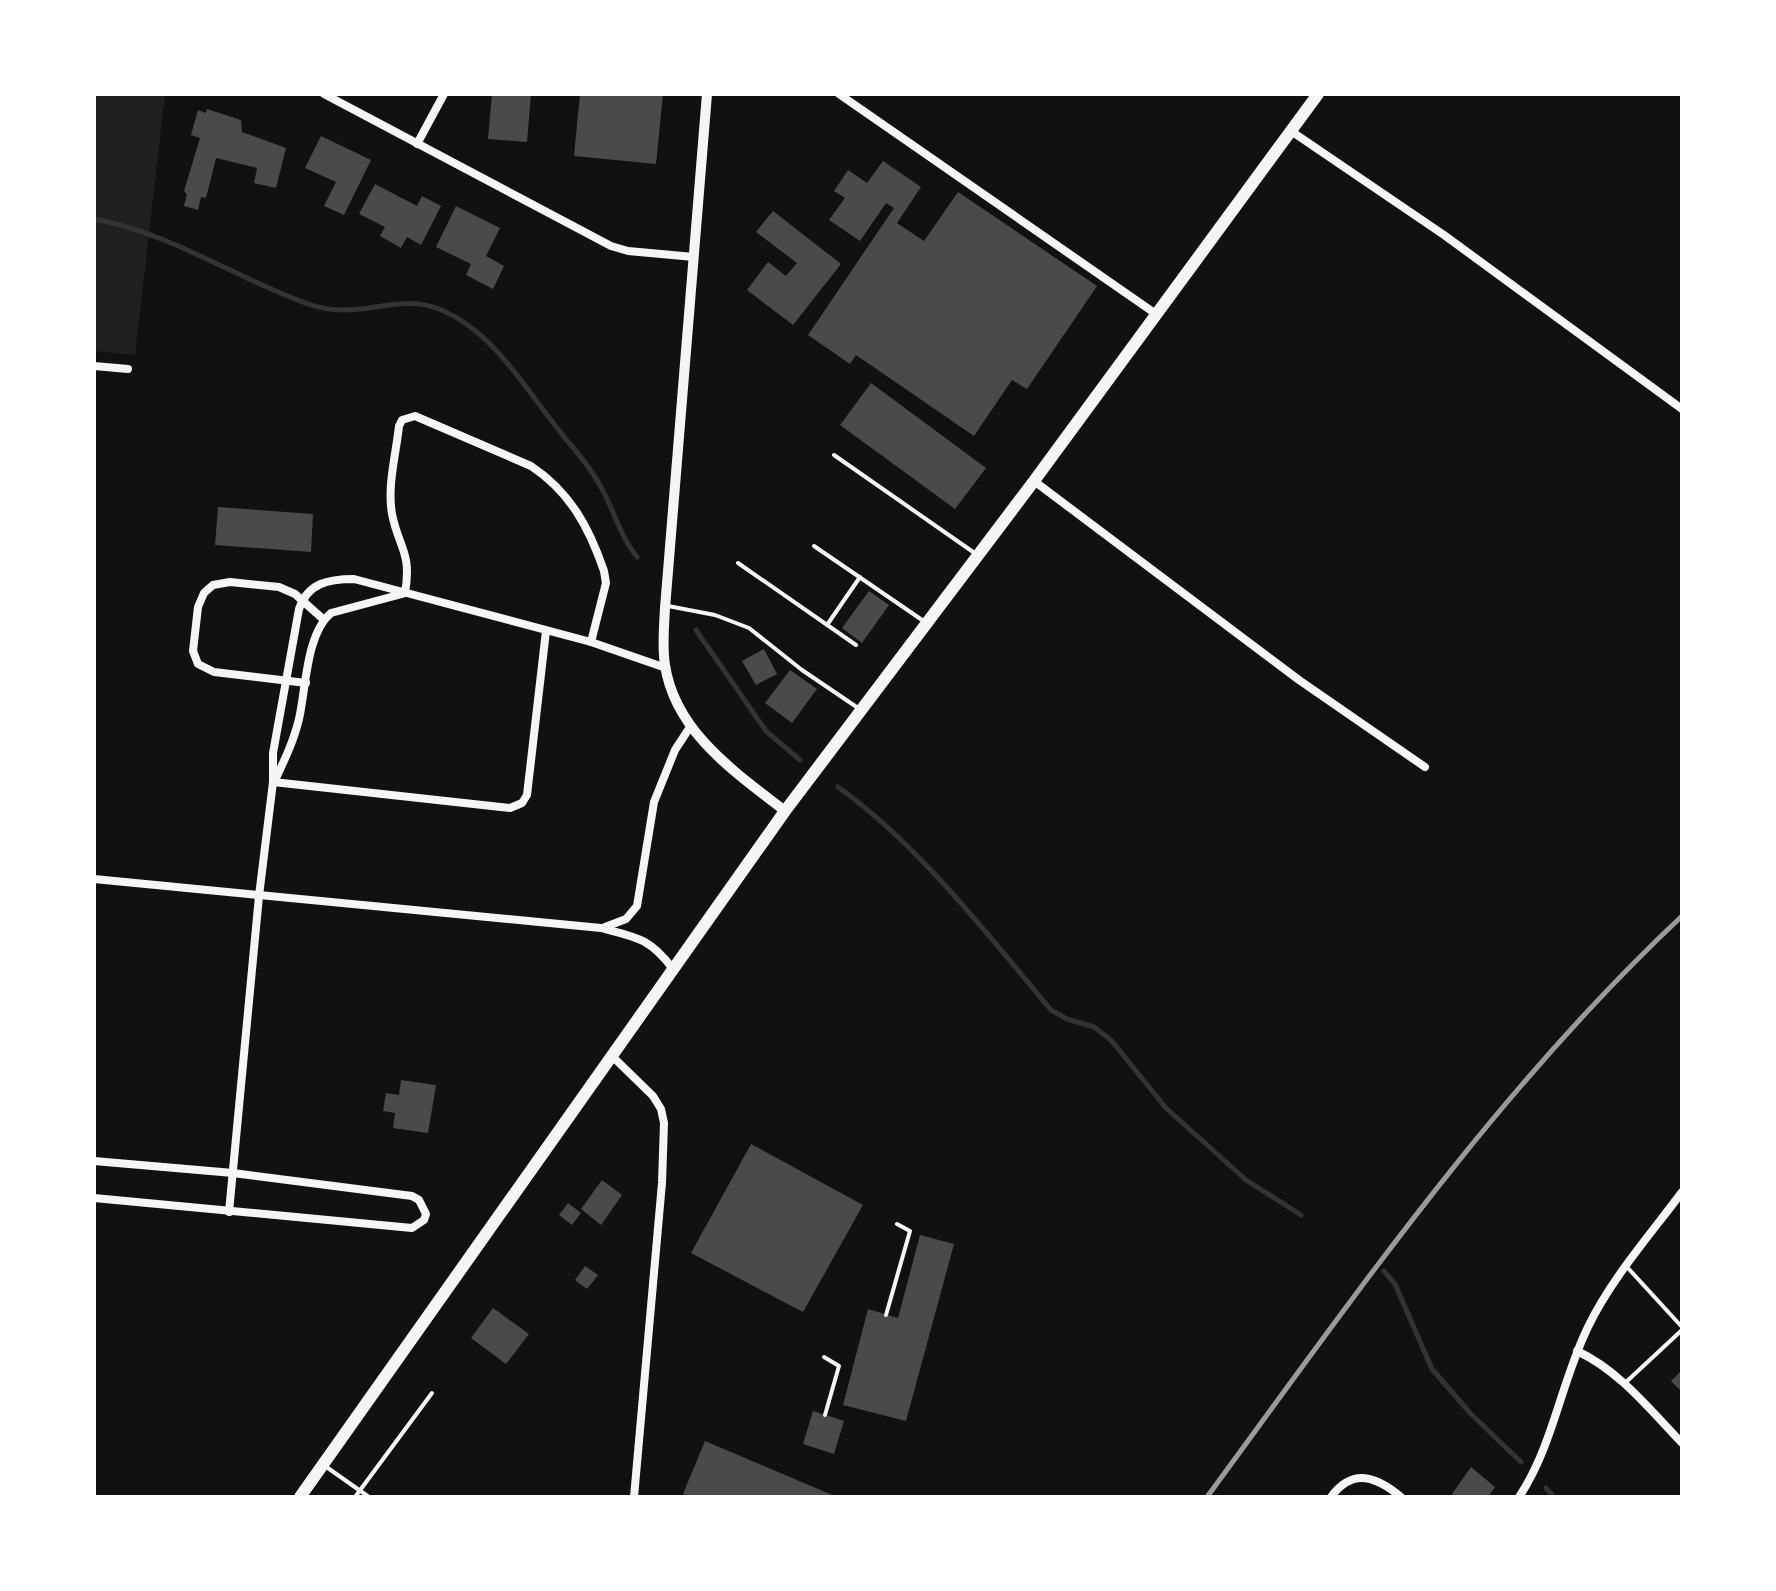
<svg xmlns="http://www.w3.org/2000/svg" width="1776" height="1591" viewBox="0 0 1776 1591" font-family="'Varela Round',sans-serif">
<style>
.green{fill:#202020}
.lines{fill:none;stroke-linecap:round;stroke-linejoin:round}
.stream{stroke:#333;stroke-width:5}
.building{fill:#4a4a4a}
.service{stroke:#f5f5f5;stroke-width:4}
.minor{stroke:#f5f5f5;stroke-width:8}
.tertiary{stroke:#f5f5f5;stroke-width:10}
.primary{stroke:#f5f5f5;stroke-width:12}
.rail{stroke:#9a9a9a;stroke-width:5}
</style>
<rect width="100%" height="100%" fill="#111"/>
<polygon class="green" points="94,94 165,94 135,355 94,351"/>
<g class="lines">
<g class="stream">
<path d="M94,219C171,233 235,278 308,304C358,322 396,292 439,309C491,330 521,382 554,424C568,443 586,461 598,482C613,506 619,535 637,557"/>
<polyline points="696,630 766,731 800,760"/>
<path d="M838,787C918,844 988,935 1051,1010L1067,1019L1094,1027L1111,1040L1166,1108L1246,1180L1301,1215"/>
<polyline points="1384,1271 1395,1284 1432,1369 1471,1414 1521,1462"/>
<polyline points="1546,1488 1554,1497"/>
</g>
</g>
<g class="building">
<polygon points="492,94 531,94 527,142 488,139"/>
<polygon points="580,94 663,94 656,164 574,156"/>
<polygon points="207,109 241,120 242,132 286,148 276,188 254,183 257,168 216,158 206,198 201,197 198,210 184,206 187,194 184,191 200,138 191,135 198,110 206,113"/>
<polygon points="321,136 371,160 344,215 324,206 336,182 305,168"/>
<polygon points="883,161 921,187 897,223 924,241 958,192 1097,286 1027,389 1012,380 974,436 856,355 850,364 808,335 894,208 886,203 860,241 829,220 845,198 834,191 848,170 867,183"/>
<polygon points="375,184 417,206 422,196 441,206 421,245 407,237 401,248 380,236 385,227 359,214"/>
<polygon points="456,206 500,228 486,256 504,266 493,289 466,275 471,264 436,247"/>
<polygon points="773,211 841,264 793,325 747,290 768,262 786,276 797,263 756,232"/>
<polygon points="871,383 986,468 955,509 840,425"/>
<polygon points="218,507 313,514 311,552 215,545"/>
<polygon points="869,591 889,605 862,643 842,628"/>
<polygon points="764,649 777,674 756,685 742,661"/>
<polygon points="790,670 817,689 792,723 765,703"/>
<polygon points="401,1080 436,1085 428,1133 393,1128 395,1113 383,1111 386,1093 399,1095"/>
<polygon points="751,1144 863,1205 803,1312 691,1253"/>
<polygon points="602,1180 622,1195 601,1225 581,1209"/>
<polygon points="568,1203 581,1213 572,1225 559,1215"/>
<polygon points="920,1235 954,1244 906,1421 843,1405 868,1309 898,1318"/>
<polygon points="585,1266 598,1275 587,1289 575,1280"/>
<polygon points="493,1308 529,1334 506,1364 471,1338"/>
<polygon points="1682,1370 1682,1392 1671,1381"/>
<polygon points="813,1411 844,1421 834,1454 803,1444"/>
<polygon points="705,1441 837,1497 690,1497 683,1494"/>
<polygon points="1471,1467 1495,1487 1488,1497 1457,1497 1452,1494"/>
</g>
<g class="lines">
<g class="service">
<polyline points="834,455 976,554"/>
<polyline points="814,546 925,622"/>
<polyline points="738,563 856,645"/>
<polyline points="668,606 715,615 749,628 802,670 861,710"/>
<polyline points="827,625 860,577"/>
<polyline points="1627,1267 1682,1327"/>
<polyline points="886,1315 910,1231 897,1224"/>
<polyline points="824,1357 839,1366 825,1415"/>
<polyline points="1625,1383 1682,1330"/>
<polyline points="325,1466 369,1497"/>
<polyline points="355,1497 432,1393"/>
</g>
<g class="minor">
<polyline points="324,94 611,246 628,251 694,257"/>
<polyline points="839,94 1156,314"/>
<polyline points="1291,131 1444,235 1682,409"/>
<polyline points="417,144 444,94"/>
<polyline points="94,366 128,369"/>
<polyline points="1034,481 1299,680 1425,767"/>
<path d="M405,593C412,552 399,549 392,514C387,486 396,454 399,426L402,420L415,416L531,466C570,492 589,527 604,571L606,583L591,642"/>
<polyline points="306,683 214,672 198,664 193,651 198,607 204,593 213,585 230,582 279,587 295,594 323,619"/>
<path d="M276,778C285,759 294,740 299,719C306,689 306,634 331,613L402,594"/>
<polyline points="273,782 510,808 522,803 527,795 546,631"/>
<path d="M94,879L601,928C636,937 650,938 673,969"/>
<polyline points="605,927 626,919 637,906 654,802 675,750 690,727"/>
<polyline points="612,1056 653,1096 661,1109 664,1123 662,1183 634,1497"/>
<polyline points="94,1161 233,1173 412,1196 419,1200 426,1214 424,1220 412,1228 94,1198"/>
<path d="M229,1212L259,896L273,782V753L299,609C308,583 328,579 354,579L591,642L666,668"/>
<path d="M1577,1351C1620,1371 1650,1410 1682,1443"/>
<path d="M1331,1497C1353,1467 1377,1477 1401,1497"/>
<path d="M1519,1497C1553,1446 1561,1382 1588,1327C1611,1279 1650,1235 1682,1192"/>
</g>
<path class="tertiary" d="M707,94L665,608C664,627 662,646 665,665C675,732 735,772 785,811"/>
<polyline class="primary" points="300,1497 785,811 1034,481 1318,94"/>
<path class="rail" d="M1207,1497C1355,1295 1499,1088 1682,916"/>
</g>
<rect width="1776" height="1591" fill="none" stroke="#ffffff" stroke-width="192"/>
</svg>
